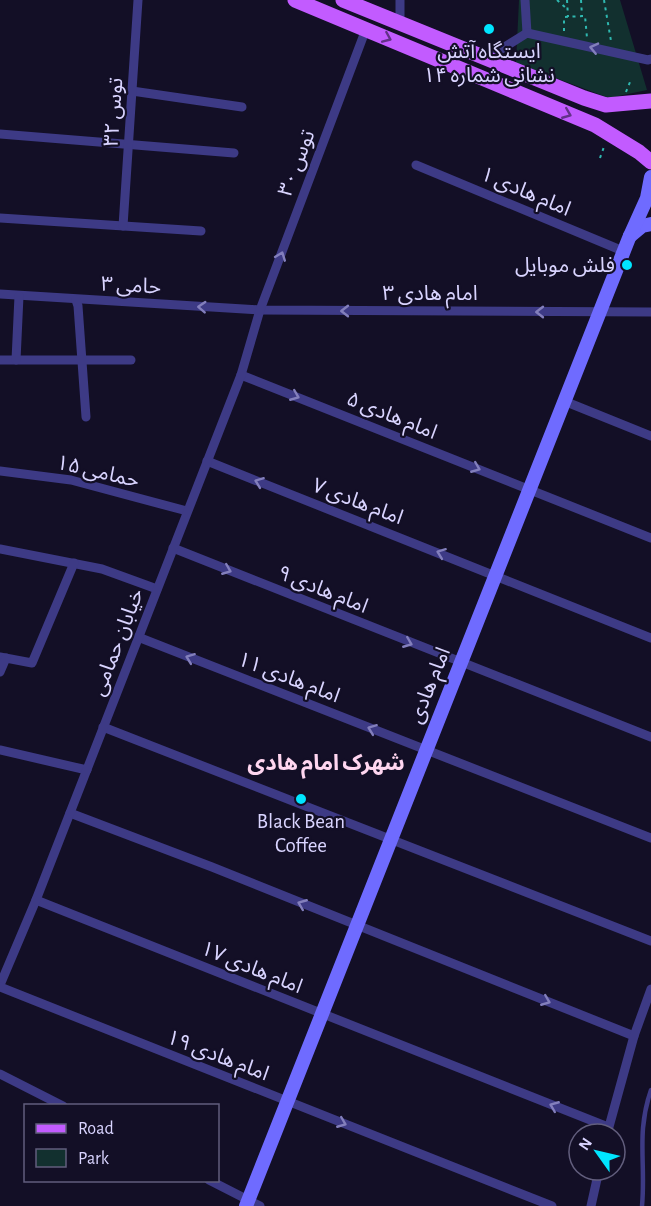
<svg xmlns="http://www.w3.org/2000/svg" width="651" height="1206" viewBox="0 0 651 1206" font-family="'Alegreya Sans','Noto Sans Arabic',sans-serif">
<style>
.green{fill:#12302f}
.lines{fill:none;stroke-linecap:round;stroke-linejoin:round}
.path{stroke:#2fb8b0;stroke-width:2;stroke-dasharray:3 4.5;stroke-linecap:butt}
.service{stroke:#3d3a85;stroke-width:4.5}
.minor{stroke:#3d3a85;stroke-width:9}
.secondary{stroke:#6f6bff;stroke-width:14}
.primary{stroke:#c25bff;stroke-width:15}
.oneway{stroke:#623188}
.oneway2{stroke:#837fbc}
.poi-dot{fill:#00e5ff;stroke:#130f26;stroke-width:2}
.labels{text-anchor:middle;stroke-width:4.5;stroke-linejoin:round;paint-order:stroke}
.poi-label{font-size:21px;fill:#d9d4ff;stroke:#130f26}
.street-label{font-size:21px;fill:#d9d4ff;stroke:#130f26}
.neighbourhood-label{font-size:22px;font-weight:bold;fill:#ffd6f0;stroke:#130f26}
</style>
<rect width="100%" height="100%" fill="#130f26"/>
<polygon class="green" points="519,0 620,0 647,90 609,98 516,63"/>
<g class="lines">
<g class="path">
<polyline points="557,0 566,8"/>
<polyline points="567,0 568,17"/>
<polyline points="581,0 582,16"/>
<polyline points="604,0 611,41"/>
<polyline points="564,31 564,17 585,16 587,38"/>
<polyline points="626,92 630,82"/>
<polyline points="600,158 605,144"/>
</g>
<path class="service" d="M642,1206C646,1163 636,1133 651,1090"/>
<g class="minor">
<polyline points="525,0 527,33"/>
<polyline points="400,23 400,0"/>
<polyline points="487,58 527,33 648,60 651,59"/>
<polyline points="132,91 242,107"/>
<polyline points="0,134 234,153"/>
<polyline points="416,165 623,251"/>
<polyline points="0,218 201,231"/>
<polyline points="123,226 138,0"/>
<polyline points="0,294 260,310 651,312"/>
<polyline points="76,300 78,306 86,417"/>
<polyline points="0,360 131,360"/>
<polyline points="16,360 19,296"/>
<polyline points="241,375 651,538"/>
<polyline points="564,401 651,436"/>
<polyline points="207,461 651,638"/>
<polyline points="0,471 71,480 187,511"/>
<polyline points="173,548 651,737"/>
<polyline points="0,549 102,569 157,589"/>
<polyline points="138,637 651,838"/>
<polyline points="0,657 32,663 74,563"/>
<polyline points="0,672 6,658"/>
<polyline points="103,727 651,941"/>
<polyline points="0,750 87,770"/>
<polyline points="70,813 212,867 634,1036"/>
<polyline points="36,900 608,1127"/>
<polyline points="0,985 36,900 241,375 260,310 366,29"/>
<polyline points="0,987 552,1206"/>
<polyline points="0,1074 63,1106"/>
<polyline points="607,1134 634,1036 651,989"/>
<polyline points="209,1180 260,1206"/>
<polyline points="591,1206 599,1170"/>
</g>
<g class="secondary">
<polyline points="630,236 642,226 651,224"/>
<polyline points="246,1206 629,238 647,198 651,177"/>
</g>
<g class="primary">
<polyline points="295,0 595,125 639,152 651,162"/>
<polyline points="343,0 584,98 606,105 651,101"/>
</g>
</g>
<defs><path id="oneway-chevron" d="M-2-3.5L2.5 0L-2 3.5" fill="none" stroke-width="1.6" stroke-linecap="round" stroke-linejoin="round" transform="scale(1.5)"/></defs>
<g class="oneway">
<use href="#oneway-chevron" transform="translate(387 38) rotate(23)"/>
<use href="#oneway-chevron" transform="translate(567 114) rotate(22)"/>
</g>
<g class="oneway2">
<use href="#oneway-chevron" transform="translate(594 48) rotate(-167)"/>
<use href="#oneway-chevron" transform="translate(281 256) rotate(-69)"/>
<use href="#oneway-chevron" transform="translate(202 307) rotate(-177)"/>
<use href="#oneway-chevron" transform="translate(345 311) rotate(-180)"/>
<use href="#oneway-chevron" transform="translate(540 312) rotate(-180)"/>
<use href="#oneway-chevron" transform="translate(295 396) rotate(22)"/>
<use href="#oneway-chevron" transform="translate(476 468) rotate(22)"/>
<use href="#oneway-chevron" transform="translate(259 482) rotate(-159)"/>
<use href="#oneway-chevron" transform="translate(441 553) rotate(-159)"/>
<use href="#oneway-chevron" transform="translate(227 570) rotate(22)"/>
<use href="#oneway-chevron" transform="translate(408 643) rotate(22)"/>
<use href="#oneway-chevron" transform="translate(190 658) rotate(-159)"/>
<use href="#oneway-chevron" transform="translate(372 729) rotate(-159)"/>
<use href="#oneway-chevron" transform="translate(302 904) rotate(-158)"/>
<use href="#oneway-chevron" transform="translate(546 1001) rotate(22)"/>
<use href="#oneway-chevron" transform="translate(554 1106) rotate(-158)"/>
<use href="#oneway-chevron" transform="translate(342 1123) rotate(22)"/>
</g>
<g class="poi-dot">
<circle cx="489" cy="29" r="6"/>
<circle cx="627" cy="265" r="6"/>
<circle cx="301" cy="799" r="6"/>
</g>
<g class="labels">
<g class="poi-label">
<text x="489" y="58">ایستگاه آتش<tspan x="489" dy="24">نشانی شماره ۱۴</tspan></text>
<text x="615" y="272" text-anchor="end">فلش موبایل</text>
<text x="301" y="828">Black Bean<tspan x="301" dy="24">Coffee</tspan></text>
</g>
<g class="street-label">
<text transform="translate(113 112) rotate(-86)" y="7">توس ۳۲</text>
<text transform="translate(296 163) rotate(-69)" y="7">توس ۳۰</text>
<text transform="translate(526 191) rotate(23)" y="7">امام هادی ۱</text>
<text transform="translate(131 285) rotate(3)" y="7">حامی ۳</text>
<text x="430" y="300">امام هادی ۳</text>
<text transform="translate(392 415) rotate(22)" y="7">امام هادی ۵</text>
<text transform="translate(98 471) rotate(13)" y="7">حمامی ۱۵</text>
<text transform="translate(358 501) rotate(21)" y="7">امام هادی ۷</text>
<text transform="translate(323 589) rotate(22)" y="7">امام هادی ۹</text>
<text transform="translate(117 642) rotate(-69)" y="7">خیابان حمامی</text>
<text transform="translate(289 677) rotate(21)" y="7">امام هادی ۱۱</text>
<text transform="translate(429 685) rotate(-68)" y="7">امام هادی</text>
<text transform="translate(252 967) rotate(22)" y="7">امام هادی ۱۷</text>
<text transform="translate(218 1055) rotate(21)" y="7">امام هادی ۱۹</text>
</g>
<g class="neighbourhood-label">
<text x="326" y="770">شهرک امام هادی</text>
</g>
</g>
<rect x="24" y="1104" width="195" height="78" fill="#130f26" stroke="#625e7d" stroke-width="1.5"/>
<rect x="36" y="1124" width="30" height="9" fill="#c25bff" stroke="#625e7d" stroke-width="1.5"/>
<text x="78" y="1134" font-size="18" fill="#d9d4ff">Road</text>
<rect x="36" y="1149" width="30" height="18" fill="#12302f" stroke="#625e7d" stroke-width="1.5"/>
<text x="78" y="1164" font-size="18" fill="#d9d4ff">Park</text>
<g transform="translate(597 1152) rotate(304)"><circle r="28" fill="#130f26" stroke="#625e7d" stroke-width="1.5"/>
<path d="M0-4.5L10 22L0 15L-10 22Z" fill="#00e5ff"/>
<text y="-9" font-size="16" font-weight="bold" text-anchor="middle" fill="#d9d4ff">N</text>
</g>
</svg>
